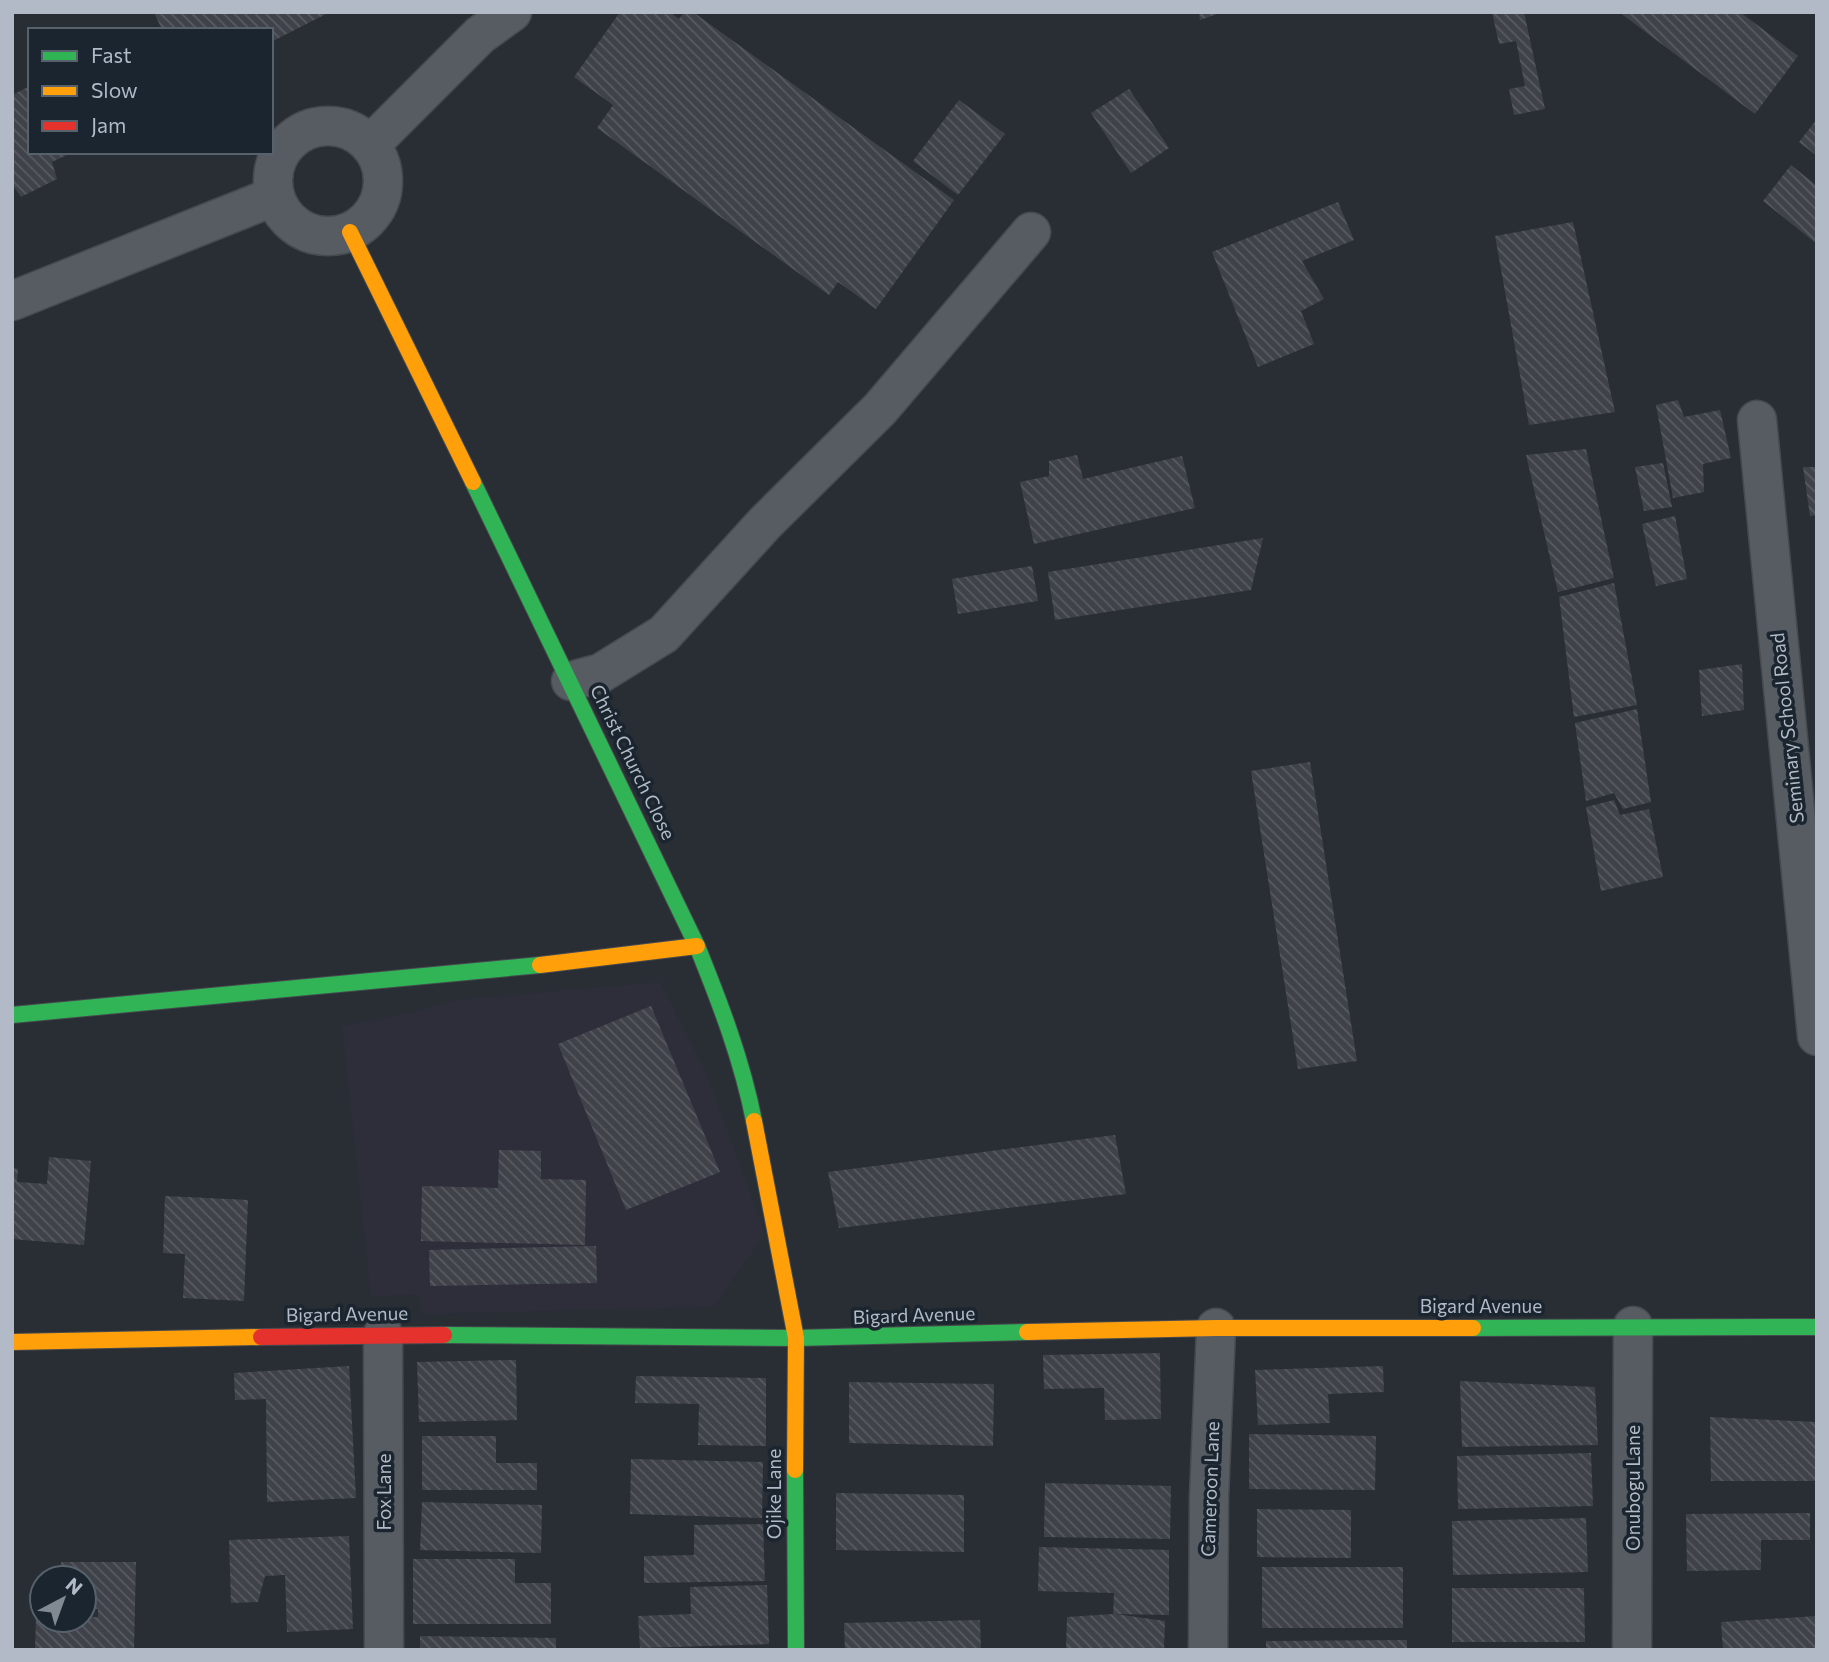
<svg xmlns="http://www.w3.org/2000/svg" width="1829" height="1662" viewBox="0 0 1829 1662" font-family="Commissioner,sans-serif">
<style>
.medical{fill:#2e2e3b}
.building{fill:url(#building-back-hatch)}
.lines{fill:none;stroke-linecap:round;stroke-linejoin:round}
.street-casing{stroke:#464a4f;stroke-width:41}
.fast-casing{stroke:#464a4f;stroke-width:18}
.slow-casing{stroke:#464a4f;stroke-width:18}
.jam-casing{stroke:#464a4f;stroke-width:18}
.street{stroke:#575c63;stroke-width:38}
.fast{stroke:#30b455;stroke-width:16}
.slow{stroke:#ff9f0a;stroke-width:16}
.jam{stroke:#e5322d;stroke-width:16}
.labels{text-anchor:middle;stroke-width:7;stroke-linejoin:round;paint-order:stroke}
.street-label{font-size:19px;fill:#b1bac6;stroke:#1b252f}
</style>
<defs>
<pattern id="building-back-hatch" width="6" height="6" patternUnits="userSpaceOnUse" patternTransform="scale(1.75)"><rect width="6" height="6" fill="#3f4349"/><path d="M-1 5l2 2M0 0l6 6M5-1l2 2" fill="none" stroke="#585c62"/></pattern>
</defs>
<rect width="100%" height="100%" fill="#282e34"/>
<polygon class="medical" points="660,982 705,1070 765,1234 713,1307 421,1314 419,1295 371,1296 342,1026 407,1014 458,1000"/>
<g class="building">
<polygon points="154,12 330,12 271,42 271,30 162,30"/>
<polygon points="620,12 670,12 679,19 684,12 693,12 954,200 876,309 838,282 829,295 597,128 613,105 574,77"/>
<polygon points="1199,12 1220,12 1220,13 1200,20"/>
<polygon points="1492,12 1524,12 1545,109 1514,115 1509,89 1525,86 1516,41 1499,44"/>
<polygon points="1619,12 1740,12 1798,56 1755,114"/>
<polygon points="30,86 30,152 73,152 52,162 57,179 21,197 12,184 12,95"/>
<polygon points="1129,89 1169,148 1131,173 1091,113"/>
<polygon points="959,100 1005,134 958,195 913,161"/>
<polygon points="1817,119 1817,156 1799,142"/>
<polygon points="1791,165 1817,186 1817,244 1763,201"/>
<polygon points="1338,202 1354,240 1302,261 1324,299 1301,311 1314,344 1258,367 1212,252"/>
<polygon points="1573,222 1615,412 1529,425 1495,236"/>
<polygon points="1678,400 1684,417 1720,410 1731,458 1703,464 1704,492 1673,498 1656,405"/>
<polygon points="1586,449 1614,578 1558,592 1526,455"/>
<polygon points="1077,455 1083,479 1182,456 1195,508 1034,544 1020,482 1049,476 1049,461"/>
<polygon points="1663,463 1672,507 1644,511 1635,467"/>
<polygon points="1803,467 1817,467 1817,515 1810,516"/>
<polygon points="1675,516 1687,579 1656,586 1642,524"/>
<polygon points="1263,538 1251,590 1055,620 1048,572"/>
<polygon points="1032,566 1038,601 958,614 952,579"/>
<polygon points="1614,583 1637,705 1574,717 1559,597"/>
<polygon points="1742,664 1744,710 1702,716 1699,670"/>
<polygon points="1637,709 1651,802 1623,809 1614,793 1586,801 1575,723"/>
<polygon points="1310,762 1357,1061 1298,1069 1251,771"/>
<polygon points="1614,800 1620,815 1649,809 1663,877 1601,891 1586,807"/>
<polygon points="651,1006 720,1172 626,1210 558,1044"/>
<polygon points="1115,1135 1126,1194 839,1228 828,1172"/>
<polygon points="499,1150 541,1151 541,1179 586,1180 585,1245 421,1241 422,1186 498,1188"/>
<polygon points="49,1157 91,1161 84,1245 12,1239 12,1168 18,1169 17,1182 47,1184"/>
<polygon points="165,1196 248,1200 244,1301 183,1298 185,1254 163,1253"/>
<polygon points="596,1246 597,1283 430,1286 429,1250"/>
<polygon points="1160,1353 1161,1419 1105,1420 1104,1388 1044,1389 1043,1355"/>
<polygon points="516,1360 517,1420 419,1422 417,1362"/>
<polygon points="349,1366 356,1498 267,1502 266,1399 235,1400 234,1373"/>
<polygon points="1383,1366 1384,1392 1328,1394 1330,1423 1258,1425 1255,1370"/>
<polygon points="636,1376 766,1378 766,1446 698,1445 699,1404 635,1403"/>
<polygon points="1460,1381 1595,1387 1598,1445 1462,1447"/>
<polygon points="849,1382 994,1384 993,1446 849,1443"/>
<polygon points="1710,1417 1817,1422 1817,1481 1711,1481"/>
<polygon points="1249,1434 1376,1436 1375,1490 1249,1489"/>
<polygon points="422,1436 496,1436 496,1463 537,1463 537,1490 422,1490"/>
<polygon points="1591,1453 1593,1506 1458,1509 1457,1456"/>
<polygon points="631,1459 763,1462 762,1518 630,1514"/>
<polygon points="1045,1483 1171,1486 1170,1539 1044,1537"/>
<polygon points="836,1493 964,1495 964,1552 836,1550"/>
<polygon points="422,1502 542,1505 541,1553 420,1550"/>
<polygon points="1257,1509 1351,1510 1351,1558 1257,1557"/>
<polygon points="1810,1513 1810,1540 1761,1540 1761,1570 1687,1571 1686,1514"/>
<polygon points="1586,1518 1588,1572 1453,1575 1452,1521"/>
<polygon points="763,1524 765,1581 644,1583 644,1556 694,1555 694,1525"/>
<polygon points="349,1536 353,1629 287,1632 285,1575 265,1576 258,1602 231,1603 229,1540"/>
<polygon points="1039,1547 1169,1550 1169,1615 1115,1614 1165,1621 1164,1650 1066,1650 1067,1617 1113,1614 1114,1593 1038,1591"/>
<polygon points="413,1559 515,1559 515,1583 551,1583 551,1624 413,1624"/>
<polygon points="61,1562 136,1562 134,1650 35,1650 36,1616 42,1616 42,1620 84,1620 84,1617 98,1617 98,1609 84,1609 84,1578 62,1578"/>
<rect x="1262" y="1567" width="141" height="61"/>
<polygon points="767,1585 769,1644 640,1648 638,1616 691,1614 690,1587"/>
<polygon points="1452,1588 1584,1588 1585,1642 1452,1642"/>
<polygon points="1817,1616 1817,1650 1723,1650 1721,1622"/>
<polygon points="980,1620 981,1650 845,1650 844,1623"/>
<polygon points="420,1636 556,1638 556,1650 420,1650"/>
<polygon points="1407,1640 1407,1650 1266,1650 1266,1641"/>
</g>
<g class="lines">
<defs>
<g id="street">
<circle cx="328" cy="181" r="55"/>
<polyline points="370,145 480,35 512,12"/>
<polyline points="12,301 275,196"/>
<polyline points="1757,420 1817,1036"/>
<polyline points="571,681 601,673 664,634 765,523 880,409 1031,232"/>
<polyline points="383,1334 384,1650"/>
<polyline points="1208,1650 1209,1497 1216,1328"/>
<polyline points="1632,1650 1633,1326"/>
</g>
<g id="fast">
<path d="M473,482L697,946C720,1003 742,1060 754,1121"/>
<polyline points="12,1015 540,965"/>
<polyline points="1473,1328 1817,1327"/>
<polyline points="444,1335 796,1338 1027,1332"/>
<polyline points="795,1470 796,1650"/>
</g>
<g id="slow">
<polyline points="350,232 473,482"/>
<polyline points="540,965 697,946"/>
<polyline points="754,1121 796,1338 795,1470"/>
<polyline points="1027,1332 1216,1328 1473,1328"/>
<polyline points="12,1342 261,1337"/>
</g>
<polyline id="jam" points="261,1337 444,1335"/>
</defs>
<use href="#street" class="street-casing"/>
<use href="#fast" class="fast-casing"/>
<use href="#slow" class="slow-casing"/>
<use href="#jam" class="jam-casing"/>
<use href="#street" class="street"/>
<use href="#fast" class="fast"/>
<use href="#slow" class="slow"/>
<use href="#jam" class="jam"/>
</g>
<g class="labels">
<g class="street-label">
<text transform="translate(1787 728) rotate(-96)" y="7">Seminary School Road</text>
<text transform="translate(633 762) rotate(64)" y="7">Christ Church Close</text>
<text x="1481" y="1313">Bigard Avenue</text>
<text transform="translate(347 1314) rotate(-1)" y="7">Bigard Avenue</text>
<text transform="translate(914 1315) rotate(-2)" y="7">Bigard Avenue</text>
<text transform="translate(1633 1488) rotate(-90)" y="7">Onubogu Lane</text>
<text transform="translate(1210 1489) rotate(-88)" y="7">Cameroon Lane</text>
<text transform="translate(384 1492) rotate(-90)" y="7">Fox Lane</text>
<text transform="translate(774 1494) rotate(-90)" y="7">Ojike Lane</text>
</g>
</g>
<rect width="1829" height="1662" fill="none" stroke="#b1bac6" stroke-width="28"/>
<rect x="28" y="28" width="245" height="126" fill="#1b252f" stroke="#57616b" stroke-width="2"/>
<rect x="42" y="51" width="35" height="10" fill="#30b455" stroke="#57616b" stroke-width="2"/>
<text x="91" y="63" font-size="21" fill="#b1bac6">Fast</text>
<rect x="42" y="86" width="35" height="10" fill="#ff9f0a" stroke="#57616b" stroke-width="2"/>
<text x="91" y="98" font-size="21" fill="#b1bac6">Slow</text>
<rect x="42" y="121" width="35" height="10" fill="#e5322d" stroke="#57616b" stroke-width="2"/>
<text x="91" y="133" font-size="21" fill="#b1bac6">Jam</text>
<g transform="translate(63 1599) rotate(41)"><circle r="33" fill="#1b252f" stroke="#57616b" stroke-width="2"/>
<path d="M0-5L12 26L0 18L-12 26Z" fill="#818993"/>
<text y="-10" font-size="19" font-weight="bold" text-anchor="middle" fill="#b1bac6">N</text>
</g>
</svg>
